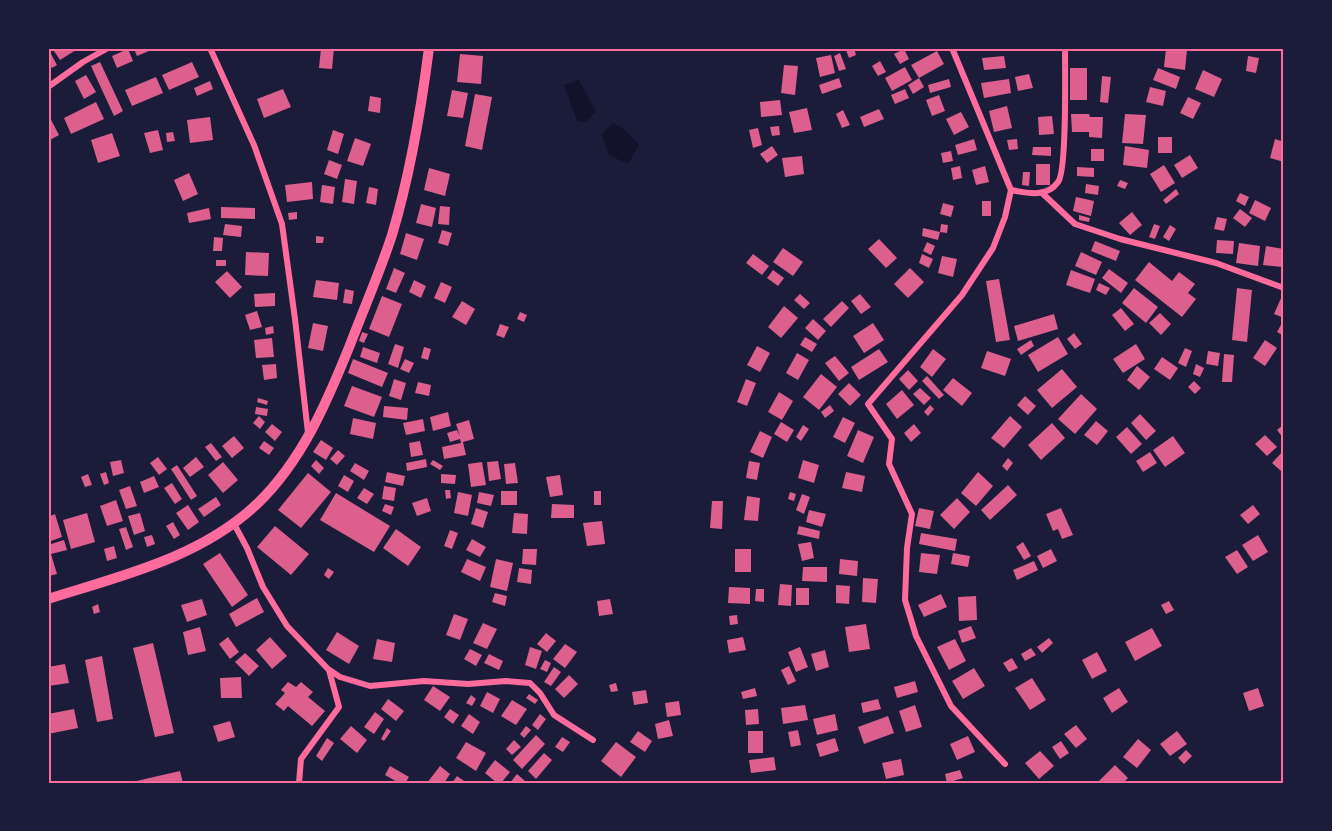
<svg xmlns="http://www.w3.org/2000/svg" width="1332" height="831" viewBox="0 0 1332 831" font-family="'Titillium Web',sans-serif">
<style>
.water{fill:#12122b}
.building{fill:#dd5f8e}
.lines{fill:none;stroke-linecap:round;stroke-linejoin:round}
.minor{stroke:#ff6b9d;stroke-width:6}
.secondary{stroke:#ff6b9d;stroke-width:10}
.neatline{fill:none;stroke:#ff6b9d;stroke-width:2}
</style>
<rect width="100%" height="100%" fill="#1b1b3a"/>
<g class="water">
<polygon points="579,80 596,112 585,122 577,121 564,85"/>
<polygon points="613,123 625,130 639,145 628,164 609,155 601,134"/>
</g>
<g class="building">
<polygon points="52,48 79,48 60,60"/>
<polygon points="138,48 149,48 149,51 137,56 134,49"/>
<polygon points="321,48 334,48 332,69 319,68"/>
<polygon points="854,48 856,55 849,58 846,50"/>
<rect x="1129" y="48" width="17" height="3"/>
<polygon points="1166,48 1187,50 1185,70 1164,67"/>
<polygon points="128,49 133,61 117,68 112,56"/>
<polygon points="904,49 909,59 900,64 894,54"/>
<polygon points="937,51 944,64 919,78 911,65"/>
<polygon points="840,53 846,69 839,71 834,56"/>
<polygon points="51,54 57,65 52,68 48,61 48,55"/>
<polygon points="460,54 483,56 481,84 457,82"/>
<polygon points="831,55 835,73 820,77 816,58"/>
<polygon points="1004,56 1006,68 984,70 982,58"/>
<polygon points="1248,56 1259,58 1256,73 1246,71"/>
<polygon points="880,61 886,72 878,76 872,66"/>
<polygon points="100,62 123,111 114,116 91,66"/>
<polygon points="192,62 199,77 169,90 162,75"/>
<polygon points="784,65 798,66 795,95 781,93"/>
<polygon points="905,67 912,80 892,91 885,78"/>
<rect x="1070" y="68" width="17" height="32"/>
<polygon points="1158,68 1180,77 1176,89 1153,80"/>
<polygon points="1203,70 1222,79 1214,97 1195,89"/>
<polygon points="1029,74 1033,88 1018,91 1015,77"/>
<polygon points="86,75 96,92 84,99 75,81"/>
<polygon points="1102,76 1111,77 1108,103 1100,102"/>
<polygon points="156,77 163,93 132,106 125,90"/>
<polygon points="839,78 842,87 822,94 819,85"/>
<polygon points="919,78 924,87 913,94 908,85"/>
<polygon points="949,79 951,87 930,93 928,85"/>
<polygon points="1009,79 1011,93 984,98 981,83"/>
<polygon points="210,81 213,89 197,96 194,88"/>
<polygon points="1150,87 1166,91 1163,106 1146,102"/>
<polygon points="283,89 291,107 264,118 257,99"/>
<polygon points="905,89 909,98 895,104 891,95"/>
<polygon points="452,90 468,93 463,118 447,116"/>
<polygon points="475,94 492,97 482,150 465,146"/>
<polygon points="939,95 945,111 932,116 926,100"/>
<polygon points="370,96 381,98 380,113 368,111"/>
<polygon points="1188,97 1201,103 1193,119 1180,113"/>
<polygon points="780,100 782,115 761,117 760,102"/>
<polygon points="96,102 104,119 71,134 64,118"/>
<polygon points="1007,106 1012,128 994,132 989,111"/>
<polygon points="807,108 812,130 794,133 789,112"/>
<polygon points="879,109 884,119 864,127 860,117"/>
<polygon points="843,110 850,125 842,128 836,114"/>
<polygon points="961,112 969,127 954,135 946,119"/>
<polygon points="48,114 59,135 48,141"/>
<polygon points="1071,114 1089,114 1090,117 1103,117 1102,138 1089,137 1089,132 1072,132"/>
<polygon points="1125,114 1146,115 1143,144 1122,143"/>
<polygon points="1052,116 1054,134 1039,135 1038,117"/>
<polygon points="210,117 213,140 190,143 187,120"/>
<polygon points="779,126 780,135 772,136 770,127"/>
<polygon points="758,128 762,145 753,148 749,130"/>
<polygon points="158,130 163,150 150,153 144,133"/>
<polygon points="333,130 344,134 338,154 327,150"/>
<polygon points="173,132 175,141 167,142 166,133"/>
<polygon points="112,133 120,156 98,163 91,140"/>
<rect x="1158" y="137" width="14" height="16"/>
<polygon points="355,138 371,144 363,166 347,161"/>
<polygon points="974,139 977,150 958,155 955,145"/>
<polygon points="1017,139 1018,149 1009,150 1007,140"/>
<polygon points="1275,139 1284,142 1284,162 1270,158"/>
<polygon points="772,146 778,155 767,163 760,154"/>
<polygon points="1125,146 1149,150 1147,168 1123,165"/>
<polygon points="1033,147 1051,147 1051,156 1032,155"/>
<rect x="1091" y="149" width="13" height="12"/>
<polygon points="951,151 953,161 943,163 941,153"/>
<polygon points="1190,155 1198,168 1182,178 1174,165"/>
<polygon points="802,156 804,174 785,177 782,158"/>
<polygon points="329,160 342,165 337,179 324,174"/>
<rect x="1036" y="164" width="14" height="21"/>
<polygon points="1164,165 1175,183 1161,192 1150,174"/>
<polygon points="960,166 962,178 953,180 951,168"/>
<polygon points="985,166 989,182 976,185 972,170"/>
<polygon points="1077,167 1094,168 1094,177 1077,176"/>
<polygon points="429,168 450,174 445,196 424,190"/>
<polygon points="1023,172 1030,172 1029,186 1022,185"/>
<polygon points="189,173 198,194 183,201 174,180"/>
<polygon points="345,179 357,181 354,204 342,202"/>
<polygon points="1120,180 1128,183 1125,189 1117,186"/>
<polygon points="312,182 313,199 287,202 285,185"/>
<polygon points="1086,184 1099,186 1098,195 1085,193"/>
<polygon points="322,185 335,187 333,204 320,202"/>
<polygon points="369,187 378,189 376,205 366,203"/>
<polygon points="1176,189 1179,194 1166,204 1163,200"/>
<polygon points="1240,193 1249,197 1245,206 1236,201"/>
<polygon points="1076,197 1094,201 1091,216 1073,211"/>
<polygon points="1255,200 1271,208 1265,221 1249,213"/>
<rect x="982" y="201" width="9" height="15"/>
<polygon points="943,203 954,206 951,217 940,214"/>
<polygon points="421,204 436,208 432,227 416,223"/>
<polygon points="440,206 450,207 449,225 438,224"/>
<polygon points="221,207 255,208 255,219 221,218"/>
<polygon points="209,208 211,219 189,223 187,213"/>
<polygon points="1240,209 1252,218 1245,227 1233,218"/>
<polygon points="297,212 297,219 289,220 288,213"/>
<polygon points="1132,212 1142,225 1130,235 1119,223"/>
<polygon points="1079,215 1090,218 1089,222 1079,220"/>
<polygon points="1217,217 1227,219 1224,231 1214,229"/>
<polygon points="225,224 242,226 241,237 223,235"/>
<polygon points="941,224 948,225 947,233 940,232"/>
<polygon points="1154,224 1160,226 1155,239 1149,237"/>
<polygon points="1170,225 1176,229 1169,241 1163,237"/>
<polygon points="923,228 940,232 938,240 922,236"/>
<polygon points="442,230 452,233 448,246 438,243"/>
<polygon points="406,233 424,239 417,260 400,254"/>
<polygon points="316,236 324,237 323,243 316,243"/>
<polygon points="214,237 223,238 222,251 213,251"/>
<polygon points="879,239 897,258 886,268 868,249"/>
<polygon points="1217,240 1234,241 1233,254 1216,253"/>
<polygon points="1095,241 1120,251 1116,261 1091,251"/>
<polygon points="927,242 935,246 931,255 923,251"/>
<polygon points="1239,243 1260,246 1258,266 1236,263"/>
<polygon points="1266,246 1284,249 1282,267 1263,265"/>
<polygon points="783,248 803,262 793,276 773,262"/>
<polygon points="246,252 269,253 268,276 245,275"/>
<polygon points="1081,252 1102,262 1096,275 1075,266"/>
<polygon points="753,254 769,266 762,275 746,263"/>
<polygon points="922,254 933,259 929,268 919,263"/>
<polygon points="942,256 957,259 953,277 938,273"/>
<rect x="216" y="260" width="10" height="6"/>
<polygon points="1149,262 1172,281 1179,272 1195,284 1188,293 1196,299 1182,317 1135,280"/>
<polygon points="394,268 405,273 396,293 386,289"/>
<polygon points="910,268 924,282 908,298 894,284"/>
<polygon points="1109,269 1128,283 1121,293 1102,278"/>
<polygon points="773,270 784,278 778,286 767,278"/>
<polygon points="1071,270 1095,279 1090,293 1066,285"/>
<polygon points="227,271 242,287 230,298 215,282"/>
<polygon points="999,279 1010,340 996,342 986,281"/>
<polygon points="316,280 339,283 337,300 313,297"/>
<polygon points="414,280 426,286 421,298 409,292"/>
<polygon points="441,282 452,287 445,303 434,298"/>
<polygon points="1099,283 1110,288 1106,295 1096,290"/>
<polygon points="1134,288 1158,307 1146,323 1122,303"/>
<polygon points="1237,288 1252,290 1247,342 1232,340"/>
<polygon points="345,289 354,291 352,304 343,303"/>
<polygon points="275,293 275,306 255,307 254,294"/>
<polygon points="800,294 810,303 804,309 794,300"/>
<polygon points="860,294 871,307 861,314 851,301"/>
<polygon points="382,296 402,304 389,337 369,329"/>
<polygon points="1282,296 1284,297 1284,318 1274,314"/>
<polygon points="462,301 475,309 466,325 452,317"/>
<polygon points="842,301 849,308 831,327 823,319"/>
<polygon points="784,306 798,318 781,338 768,327"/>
<polygon points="1121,308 1134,324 1125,331 1112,315"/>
<polygon points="257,311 262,327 250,330 245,315"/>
<polygon points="520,312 527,315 524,322 517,319"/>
<polygon points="1160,313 1171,324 1161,335 1149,323"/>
<polygon points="1054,314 1058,329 1018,341 1014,326"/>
<polygon points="813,319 826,331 818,340 805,328"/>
<polygon points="313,323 328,326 323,351 308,348"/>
<polygon points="873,323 884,340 864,353 853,336"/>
<polygon points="1282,323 1284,324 1284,336 1277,332"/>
<polygon points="500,324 509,327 504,338 496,335"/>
<polygon points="273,326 274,333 266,335 265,328"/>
<polygon points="362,332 368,334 364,343 359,341"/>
<polygon points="1074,333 1082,344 1075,349 1067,339"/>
<polygon points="805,337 817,344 812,352 800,345"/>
<polygon points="1058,337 1068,354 1038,372 1028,355"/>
<polygon points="272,338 274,357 256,358 254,340"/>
<polygon points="1031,340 1034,346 1021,355 1017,349"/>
<polygon points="1265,340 1277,348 1265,366 1253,358"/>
<polygon points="395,344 404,347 398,368 388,364"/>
<polygon points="1136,344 1145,359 1123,373 1113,359"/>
<polygon points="757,346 770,353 760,372 747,365"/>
<polygon points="363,347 380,353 377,363 360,357"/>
<polygon points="424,347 431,349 428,360 421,358"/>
<polygon points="1185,348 1192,351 1186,367 1178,363"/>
<polygon points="879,349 888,362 859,380 851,367"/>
<polygon points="933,349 946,359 932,377 920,367"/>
<polygon points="987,351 1011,359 1005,376 981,368"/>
<polygon points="1208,351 1220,353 1218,366 1206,364"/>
<polygon points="797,353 809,360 798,380 786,373"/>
<polygon points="1224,354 1234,355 1232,382 1222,382"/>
<polygon points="835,356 849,373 839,381 825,363"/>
<polygon points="1162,357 1178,368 1170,380 1154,369"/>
<polygon points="353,359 388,373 382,387 348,373"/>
<polygon points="405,359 414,363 409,373 400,369"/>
<polygon points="276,364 277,378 264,380 262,365"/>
<polygon points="1196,364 1204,368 1200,377 1193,374"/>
<polygon points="1137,366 1150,377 1139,390 1127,380"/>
<polygon points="1062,369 1077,387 1052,408 1037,390"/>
<polygon points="908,370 918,381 909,390 899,379"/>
<polygon points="821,374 837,387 819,410 803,397"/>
<polygon points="927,376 944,395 939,399 922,381"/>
<polygon points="953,378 972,393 962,406 943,390"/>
<polygon points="394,379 406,383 401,400 389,396"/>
<polygon points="746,379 756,383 747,406 737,402"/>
<polygon points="1194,381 1201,388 1195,394 1188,387"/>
<polygon points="418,382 431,385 429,396 415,393"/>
<polygon points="849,383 861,395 850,406 838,394"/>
<polygon points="352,386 382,397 374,417 344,406"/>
<polygon points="920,388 931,398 924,405 913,394"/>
<polygon points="902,390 914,405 897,419 886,404"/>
<polygon points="779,392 793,401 782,420 768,412"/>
<polygon points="1081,394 1097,409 1075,434 1058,419"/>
<polygon points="1025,396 1036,406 1028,415 1017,405"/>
<polygon points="258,398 268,401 267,405 257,402"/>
<polygon points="830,405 834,411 825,418 821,412"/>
<polygon points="930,405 934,409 928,416 924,412"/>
<polygon points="384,406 408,408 407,420 383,417"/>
<polygon points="256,407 268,409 267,416 255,414"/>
<polygon points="448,412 451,426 433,431 430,417"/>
<polygon points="1140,414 1156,431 1146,440 1131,423"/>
<polygon points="259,416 265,422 260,429 253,423"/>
<polygon points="1010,416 1022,427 1004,448 991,438"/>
<polygon points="843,417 855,423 845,443 833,437"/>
<polygon points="353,418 376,423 373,439 350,434"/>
<polygon points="423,419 425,431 406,435 403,423"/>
<polygon points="469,420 474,439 463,442 466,455 444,459 442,447 461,443 460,439 450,442 447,433 457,430 460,436 456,424"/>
<polygon points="1096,421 1108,431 1097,445 1084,435"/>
<polygon points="781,422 794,430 787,442 774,434"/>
<polygon points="1052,423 1065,438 1041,460 1028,445"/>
<polygon points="272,424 282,432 275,441 265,432"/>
<polygon points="914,424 921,433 911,442 904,433"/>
<polygon points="803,425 809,429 801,441 796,437"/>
<polygon points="1283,425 1284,426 1284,439 1277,430"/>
<polygon points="1127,427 1142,444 1131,454 1116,437"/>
<polygon points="858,430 874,437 863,463 847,456"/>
<polygon points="760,431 772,437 763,458 750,452"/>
<polygon points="1265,435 1277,447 1267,456 1255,444"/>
<polygon points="234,436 244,448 232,458 222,446"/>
<polygon points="1173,436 1185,453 1165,467 1153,450"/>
<polygon points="321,440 333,448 326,460 313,452"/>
<polygon points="264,441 274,448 269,455 259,448"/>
<polygon points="420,441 423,455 411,457 409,443"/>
<polygon points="211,443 222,457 216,461 205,447"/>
<polygon points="338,450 345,456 337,465 330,459"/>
<polygon points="1284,450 1284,468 1281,471 1272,463"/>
<polygon points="1150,452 1157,463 1143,472 1136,461"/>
<polygon points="158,457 167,469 159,475 150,463"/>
<polygon points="196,457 204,467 190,477 183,468"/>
<polygon points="1008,458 1013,463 1007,471 1002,466"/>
<polygon points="426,459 427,467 407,471 406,463"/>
<polygon points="121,460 124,473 113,476 110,462"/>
<polygon points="316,460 324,468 319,474 311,466"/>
<polygon points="433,460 443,466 440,470 430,464"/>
<polygon points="803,460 819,465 814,483 798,478"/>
<polygon points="498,461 501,479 489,481 487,462"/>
<polygon points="749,461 760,463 757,480 746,478"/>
<polygon points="223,462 238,480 223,493 208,475"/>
<polygon points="482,462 486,485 471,487 468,464"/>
<polygon points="355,463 369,471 364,480 350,471"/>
<polygon points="515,463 518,483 506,484 504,464"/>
<polygon points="177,465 197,496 191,500 171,469"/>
<polygon points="106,472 109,483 104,485 100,474"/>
<polygon points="387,472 405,476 403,486 385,482"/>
<polygon points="846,472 865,476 862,492 842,488"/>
<polygon points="978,472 993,486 976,506 961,493"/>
<polygon points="308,473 331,492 301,528 278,510"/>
<polygon points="88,474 92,485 85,487 81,477"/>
<polygon points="441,474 456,475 455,484 441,483"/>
<polygon points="344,475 354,481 348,492 338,486"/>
<polygon points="560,475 563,495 550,497 546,477"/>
<polygon points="154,476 159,487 144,493 140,482"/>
<polygon points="172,483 182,499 175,504 164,488"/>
<polygon points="1008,485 1017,495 990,520 981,510"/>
<polygon points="130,486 137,506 126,509 119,490"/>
<polygon points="384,486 396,488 394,501 382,499"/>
<polygon points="364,488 374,494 367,504 357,498"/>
<polygon points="445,490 450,490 451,498 446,499"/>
<rect x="501" y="491" width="16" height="14"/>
<rect x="594" y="491" width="7" height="14"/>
<polygon points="458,492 472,495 468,516 454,513"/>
<polygon points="479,492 494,495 491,506 477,503"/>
<polygon points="790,492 796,494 794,501 788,499"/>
<polygon points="336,493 390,526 374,552 320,520"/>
<polygon points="802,494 810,497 804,514 796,510"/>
<polygon points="747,496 760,498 758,521 744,520"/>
<polygon points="216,497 221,505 204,517 198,509"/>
<polygon points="427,498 431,511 417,516 412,503"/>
<polygon points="957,498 970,512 954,529 940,515"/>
<polygon points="116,500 123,521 107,526 100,506"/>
<polygon points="712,501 723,501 722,529 710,528"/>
<polygon points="385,504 394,507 391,515 382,511"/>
<polygon points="552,504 574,505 574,518 551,518"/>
<polygon points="188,505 199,522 188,530 176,513"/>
<polygon points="1253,505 1260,514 1248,524 1240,515"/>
<polygon points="476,508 488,512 483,528 471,524"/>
<polygon points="919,508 934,511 930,529 915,526"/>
<polygon points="1061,508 1073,535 1062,539 1058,529 1053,531 1046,514"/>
<polygon points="809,510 826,514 822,527 806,522"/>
<polygon points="87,513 95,542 71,549 63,520"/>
<polygon points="140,513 145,531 134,535 128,516"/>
<polygon points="514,513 528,514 527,534 512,533"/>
<polygon points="55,514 62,537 48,542 48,517"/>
<polygon points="602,521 605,544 587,546 583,523"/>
<polygon points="173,522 180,535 174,539 166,526"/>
<polygon points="275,526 309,554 291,575 257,547"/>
<polygon points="799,526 820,531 819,539 797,534"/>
<polygon points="126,527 133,547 126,550 119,529"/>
<polygon points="396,529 421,547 408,566 383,548"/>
<polygon points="450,530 458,533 452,549 444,546"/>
<polygon points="921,533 957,539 955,551 919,544"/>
<polygon points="152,535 155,544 147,547 144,537"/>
<polygon points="1258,535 1268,552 1253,561 1242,545"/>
<polygon points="472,539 486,547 480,557 466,550"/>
<polygon points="64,540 67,550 51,554 57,574 49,576 48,545"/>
<polygon points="811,542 814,558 802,561 798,544"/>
<polygon points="1023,542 1031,556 1024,560 1016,547"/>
<polygon points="114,546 117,558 107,561 104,549"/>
<polygon points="523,549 537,549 536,565 522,564"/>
<rect x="735" y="549" width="16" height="23"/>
<polygon points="1051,549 1057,561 1043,568 1037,556"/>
<polygon points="1237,550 1248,567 1237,574 1225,557"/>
<polygon points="220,553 248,595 232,607 203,564"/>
<polygon points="921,553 940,555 937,574 919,572"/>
<polygon points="953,553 970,556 968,567 951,564"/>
<polygon points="467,559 486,567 480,581 461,572"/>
<polygon points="496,559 513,563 507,591 490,587"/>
<polygon points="840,559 858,561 857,576 839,574"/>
<polygon points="1034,561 1038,570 1017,580 1013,570"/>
<polygon points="803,567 827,567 827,582 802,581"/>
<polygon points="328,568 334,572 329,579 324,575"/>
<polygon points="519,568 532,570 531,584 517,582"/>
<polygon points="863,578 878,579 876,603 862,602"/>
<polygon points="780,584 792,585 791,606 778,605"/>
<polygon points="836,585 850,586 849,604 836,603"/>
<polygon points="729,587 750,588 750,604 728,603"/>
<rect x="796" y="588" width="13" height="17"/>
<polygon points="756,589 764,589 764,602 755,601"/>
<polygon points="495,593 507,596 505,606 492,602"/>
<polygon points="941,594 947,607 924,617 918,605"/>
<polygon points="976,596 977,620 959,621 958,597"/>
<polygon points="257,598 264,612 236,627 229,614"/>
<polygon points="202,599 207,615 187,622 181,605"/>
<polygon points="610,599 613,614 599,616 597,601"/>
<polygon points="1169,601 1174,610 1166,614 1161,605"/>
<polygon points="98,604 100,612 94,614 92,607"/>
<polygon points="454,614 468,619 460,640 446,635"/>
<polygon points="737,615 738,624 730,625 729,616"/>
<polygon points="483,623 497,629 487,649 473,643"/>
<polygon points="866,624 870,649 849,652 845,627"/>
<polygon points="971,626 976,638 962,643 958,631"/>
<polygon points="200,627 206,651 188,655 183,632"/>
<polygon points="1152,628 1162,646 1135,661 1125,642"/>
<polygon points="337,632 359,646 349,664 326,650"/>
<polygon points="546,633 556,641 547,652 537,644"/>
<polygon points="228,637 239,652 230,659 219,644"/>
<polygon points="270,637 287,656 272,669 256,650"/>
<polygon points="743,637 746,650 729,653 727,640"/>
<polygon points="1049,638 1053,643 1042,653 1037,647"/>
<polygon points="377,639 395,643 392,662 373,659"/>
<polygon points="955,639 966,661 949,670 937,647"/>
<polygon points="153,643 174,733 155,737 133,648"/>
<polygon points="565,644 577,652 565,668 553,659"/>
<polygon points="530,647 542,651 536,669 525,665"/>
<polygon points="800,647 808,667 796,672 788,652"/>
<polygon points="1031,648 1036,655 1025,661 1021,654"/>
<polygon points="470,649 482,655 476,666 464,659"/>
<polygon points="825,650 829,667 816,671 811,654"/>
<polygon points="1097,652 1107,671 1092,679 1082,660"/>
<polygon points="245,653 259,666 249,676 235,662"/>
<polygon points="489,654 503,661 499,670 484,663"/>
<polygon points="102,656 113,719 97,722 85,660"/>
<polygon points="1012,658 1018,668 1009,672 1003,663"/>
<polygon points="545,660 551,663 547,672 540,669"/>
<polygon points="65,664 69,683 48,686 48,667"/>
<polygon points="789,666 796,681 788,685 781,670"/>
<polygon points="554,667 561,672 551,686 544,682"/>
<polygon points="974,668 985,686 963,699 952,681"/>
<polygon points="569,675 578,684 564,698 555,689"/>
<polygon points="241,677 242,698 221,698 220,678"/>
<polygon points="1032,678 1046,700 1030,710 1015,688"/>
<polygon points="915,681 918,692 897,698 894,687"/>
<polygon points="288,682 296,687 301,682 313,692 308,697 325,711 312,726 288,706 284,711 275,704 285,693 281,690"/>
<polygon points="616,683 618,691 611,692 609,685"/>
<polygon points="433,686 450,697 440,711 424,700"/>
<polygon points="755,688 757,696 743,699 741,692"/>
<polygon points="1119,688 1128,702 1112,713 1103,698"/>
<polygon points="1258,688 1264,706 1249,711 1243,693"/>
<polygon points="646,690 648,703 634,705 632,692"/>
<polygon points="487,692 500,699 493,713 480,706"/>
<polygon points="529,694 538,700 535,704 526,698"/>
<polygon points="471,695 476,699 472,706 466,703"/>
<polygon points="388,699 404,711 396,721 381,709"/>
<polygon points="878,699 881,709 863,713 861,703"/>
<polygon points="512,700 527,709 516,725 501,716"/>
<polygon points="679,701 681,715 667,717 665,703"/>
<polygon points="805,705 808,720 783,724 781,708"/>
<polygon points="915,705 922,727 906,732 899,711"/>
<polygon points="74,709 78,728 48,734 48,714"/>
<polygon points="450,709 459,715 453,724 444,717"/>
<polygon points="758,709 759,724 746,725 745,710"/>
<polygon points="375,712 384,719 374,734 364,727"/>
<polygon points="469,714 480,722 473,734 461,726"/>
<polygon points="540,714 546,719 538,730 532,725"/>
<polygon points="835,714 838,730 817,735 813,719"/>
<polygon points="888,716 894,733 864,744 858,727"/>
<polygon points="669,720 673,736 658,739 655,724"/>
<polygon points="230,721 235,737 218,742 213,726"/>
<polygon points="1076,725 1087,739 1076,748 1064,734"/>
<polygon points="351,726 367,740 357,753 340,739"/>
<polygon points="526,726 531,730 524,738 520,734"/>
<polygon points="387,728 391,731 384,741 381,739"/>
<polygon points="798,730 801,745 791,747 788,732"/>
<polygon points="638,731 652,741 645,752 630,742"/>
<rect x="748" y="731" width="15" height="22"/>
<polygon points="1177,731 1187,744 1170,756 1160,744"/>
<polygon points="536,735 545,744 522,769 513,760"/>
<polygon points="968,736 975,752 957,760 950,744"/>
<polygon points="562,737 570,742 563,752 555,747"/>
<polygon points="327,738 334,743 322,761 316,756"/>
<polygon points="835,738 839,751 820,757 816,744"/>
<polygon points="1138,739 1151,750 1137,768 1123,757"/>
<polygon points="514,740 521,747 512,755 506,749"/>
<polygon points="1061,741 1069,753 1060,759 1052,747"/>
<polygon points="466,742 486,753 476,771 456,758"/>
<polygon points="616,742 636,757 621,777 601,761"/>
<polygon points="1186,750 1192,756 1184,764 1178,758"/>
<polygon points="1040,751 1054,766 1039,779 1025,763"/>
<polygon points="544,753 552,760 536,779 528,771"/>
<polygon points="774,757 776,770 751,773 749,760"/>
<polygon points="901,759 904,775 886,779 882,763"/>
<polygon points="495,760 510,772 501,783 497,783 485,773"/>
<polygon points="1115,765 1128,778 1123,783 1101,783 1099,781"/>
<polygon points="390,766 409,777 405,783 399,783 385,775"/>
<polygon points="440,766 450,774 444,783 427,783"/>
<polygon points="960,770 963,778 947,783 945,774"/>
<polygon points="180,771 183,783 132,783 132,782"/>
<polygon points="517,774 525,781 523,783 510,783"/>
<polygon points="457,776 467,783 452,783"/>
</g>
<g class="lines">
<g class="minor">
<polyline points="210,48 254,145 282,224 295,319 308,433"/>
<polyline points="952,48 1011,190 1005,217 993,248 962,295 868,404 892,439 889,464 912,514 907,548 905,600 916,636 951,706 1005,764"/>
<polyline points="48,87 83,62 108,48"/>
<path d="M1011,190C1027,193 1047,198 1058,182C1067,171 1065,69 1065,48"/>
<polyline points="1042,193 1075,224 1120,239 1216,263 1284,288"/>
<polyline points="233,522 247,548 263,587 287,626 328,669 340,677 370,686 424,681 468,684 506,681 530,683 540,693 554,715 593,740"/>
<polyline points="299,783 301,759 339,707 329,670"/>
</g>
<path class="secondary" d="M48,599C120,576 200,558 257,504C302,461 327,402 350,345C364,308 380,272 392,235C410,175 421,110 429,48"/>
</g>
<rect width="1332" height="831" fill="none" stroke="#1b1b3a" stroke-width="99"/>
<rect x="50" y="50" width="1232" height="732" class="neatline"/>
</svg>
